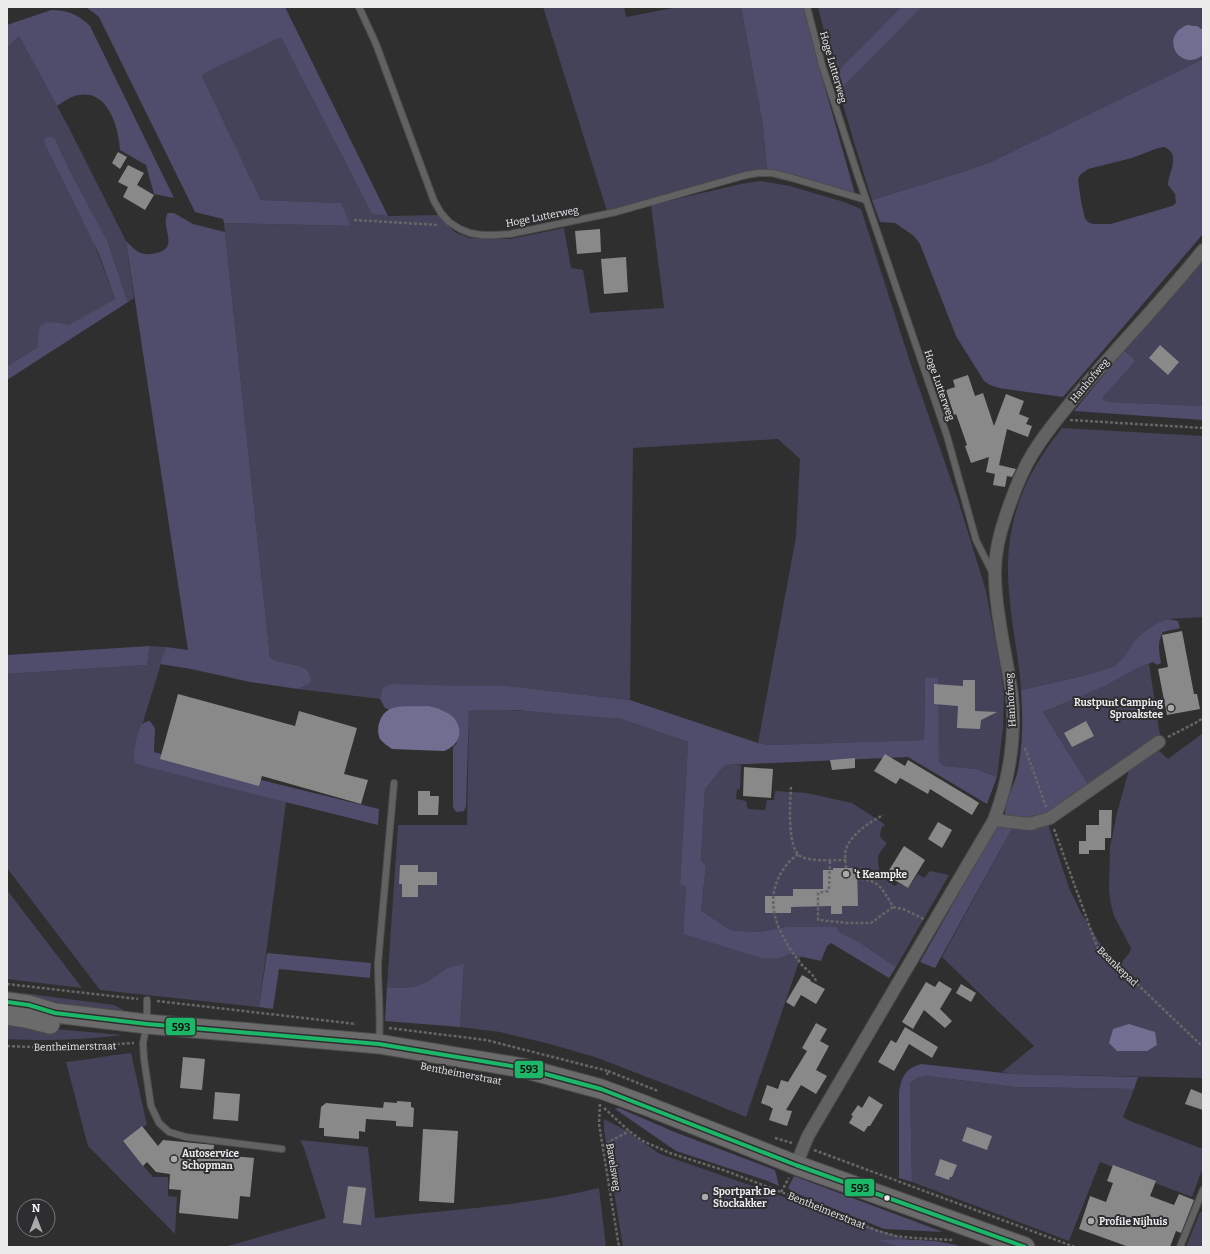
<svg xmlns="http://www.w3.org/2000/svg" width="1210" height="1254" viewBox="0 0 1210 1254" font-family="Bitter,serif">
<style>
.green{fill:#454359}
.forest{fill:#4f4c6c;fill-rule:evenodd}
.water{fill:#716e91}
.building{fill:#8a898a}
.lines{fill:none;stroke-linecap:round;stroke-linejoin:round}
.service-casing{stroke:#4d4d4d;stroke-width:8}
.minor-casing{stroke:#4d4d4d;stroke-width:14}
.primary-casing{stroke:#4d4d4d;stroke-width:21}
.path{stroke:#666;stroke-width:2.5;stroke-dasharray:3 2;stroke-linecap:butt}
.service{stroke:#626262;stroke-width:6}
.minor{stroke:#626262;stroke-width:12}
.primary{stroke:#6b6b6b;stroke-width:19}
.bus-1-casing{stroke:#2e2e30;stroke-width:7}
.bus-1{stroke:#1ab867;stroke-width:4}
.poi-dot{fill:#aaa;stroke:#2e2e30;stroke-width:1.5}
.bus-dot{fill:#ececed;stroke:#2e2e30;stroke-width:1.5}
.labels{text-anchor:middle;stroke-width:4;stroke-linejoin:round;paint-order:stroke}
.street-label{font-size:10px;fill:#ececed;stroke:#2e2e30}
.poi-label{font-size:10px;font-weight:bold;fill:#ececed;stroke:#2e2e30;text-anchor:start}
.line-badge{stroke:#2e2e30;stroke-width:1.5}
.pale-badge-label{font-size:11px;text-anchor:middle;font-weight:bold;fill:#111}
</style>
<rect width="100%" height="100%" fill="#2f2f2f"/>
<g class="green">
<polygon points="543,7 624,7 626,17 678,7 741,7 763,126 767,171 741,173 607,211"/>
<polygon points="818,7 901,7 835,74"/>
<polygon points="922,7 1203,7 1203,30 1197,26 1192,25 1175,35 1173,45 1202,56 1203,55 1203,59 991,162 962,172 872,200 854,142 839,91"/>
<path d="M19,36L70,130L126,241L134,298L128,302L107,240L71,173L55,139L115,299L69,326C53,321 51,321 39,330L38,347L7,366V48Z"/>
<path d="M281,36L372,214L388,216L440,215L444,222L456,233L470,238L510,239L564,228L571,268L583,270L590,313L664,308L651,205L741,184L760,181L790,186L844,202L861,209L911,365L959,503L986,591L1000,665L1004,694L1003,728L997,777L976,769L944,766L939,762L937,678H925L924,740L770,745L758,743L796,537L800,459L778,439L633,448L630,700L508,686L382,689L380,699L298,689L307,685L310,678C303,658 283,669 270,657L224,223L350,226L341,203L261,200L202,76L203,73Z"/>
<polygon points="1203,259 1203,406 1111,402 1104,400 1103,397 1136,361 1124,350"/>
<path d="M1062,428L1203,436V617L1168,619L1159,622L1134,641L1124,657L1113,667L1082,676L1021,690C1019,657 1011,624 1009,591C1005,552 1012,511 1030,476C1039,459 1050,443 1062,428Z"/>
<polygon points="150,646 166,647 135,748 136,764 286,802 259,1007 100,990 7,868 7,674 147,665"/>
<polygon points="1149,664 1160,735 1148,745 1089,786 1043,712 1103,687 1138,668"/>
<polygon points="490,709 557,713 621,719 688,742 680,883 686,887 683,934 778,959 790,954 801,956 746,1117 686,1092 595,1057 550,1044 500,1032 460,1027 464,965 447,968 427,982 416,986 404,988 387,987 398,825 467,825 469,712 474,710"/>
<polygon points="1203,733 1203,1078 1013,1074 1002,1072 1034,1046 942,957 1013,827 1039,829 1048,824 1069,888 1081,913 1110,959 1119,966 1130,952 1131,948 1114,916 1111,905 1109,891 1110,847 1117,813 1129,770 1158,750 1168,759"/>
<path d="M725,765H741L740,789L737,790L736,799L746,801L748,809L765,810L767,800H774L775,791L807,793L852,803L883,823L885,826L882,827C879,837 879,837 887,843C884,848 879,852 878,858C877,864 881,869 878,875L895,886L898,883L908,888L918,874L924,878L930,871L949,875L896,967L859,942L839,932L786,927L758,932L730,930L701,910L706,866L701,860L705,789Z"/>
<polygon points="7,890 82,988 7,979"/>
<polygon points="7,991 114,1005 123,1010 125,1013 7,1001"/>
<path d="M7,1019L55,1029L122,1035C84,1040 45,1041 7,1039Z"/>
<path d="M131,1053L147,1125L139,1128L123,1142L153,1177H168V1196L177,1197L175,1234L88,1146L66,1062C88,1060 109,1055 131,1053Z"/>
<polygon points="927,1076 1015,1087 1134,1089 1123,1117 1130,1121 1203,1149 1203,1167 1192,1197 1100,1162 1069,1241 912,1182 910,1083 917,1078"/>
<polygon points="604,1119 625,1130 660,1154 929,1247 623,1247 604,1130"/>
<path d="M300,1140L368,1147L375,1218C449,1210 526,1206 599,1188L606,1247H224L326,1218L304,1148Z"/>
<polygon points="1200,1212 1203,1213 1203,1247 1186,1247"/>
</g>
<g class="forest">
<polygon points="86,7 285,7 388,216 372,214 281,37 204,73 202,76 261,200 341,203 351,226 224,223 223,219 195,212 99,17"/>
<polygon points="741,7 805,7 822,77 855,194 792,174 767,171 763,126"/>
<polygon points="901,7 922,7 839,91 835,74"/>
<path d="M51,10C67,10 78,14 90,26L174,198L154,194L146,165L120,150C119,128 108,89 79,95C71,96 63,102 57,106L19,36L7,48V25Z"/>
<path d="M1203,59V234L1063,397L999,388L990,385L984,381L956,336L920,244L914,236L895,223L880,222L872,200L962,172L991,162ZM1164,147C1182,154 1168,173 1168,185L1175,194L1176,203L1172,206L1111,224H1093L1088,222L1085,218L1081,201L1078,179L1080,175L1088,169L1132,158L1158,148Z"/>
<path d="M46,137H51L55,139L71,173L107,240L128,302L7,380V366L38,347C38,344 38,332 39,330C42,318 60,323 69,325L115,299L99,254L46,146L44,142Z"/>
<path d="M168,213H174L193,224L225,232L270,657C282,668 311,659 311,682L307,685L298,689L250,682L191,669L160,664L166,647L188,650L126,241C136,251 141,257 156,253C181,248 159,226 168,213Z"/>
<polygon points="1124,350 1136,361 1103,397 1104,400 1111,402 1203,406 1203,420 1074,411"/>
<path d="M1168,619L1178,621L1180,628L1163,632C1157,642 1159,652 1161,663L1157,665L1153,662L1138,668L1103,687L1043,712L1089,786C1076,794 1047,816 1032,818C1024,819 1013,818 1005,815C1005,801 1013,787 1017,774C1023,746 1023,719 1021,690L1082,676L1113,667L1124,657L1134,641L1147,630L1159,622Z"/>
<polygon points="150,646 147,665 7,674 7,655"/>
<polygon points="925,678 938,678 939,762 944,766 976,769 997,777 987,804 908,757 725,765 705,789 701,860 706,866 701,910 730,930 758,932 786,927 836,927 839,932 859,942 896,967 889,978 831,943 827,946 821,961 790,954 778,959 762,958 683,934 686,887 680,884 688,742 621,719 514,710 474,710 469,712 466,806 464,811 456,812 453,807 453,747 457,743 393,708 390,710 385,708 380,699 382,689 388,685 396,684 460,686 508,686 630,700 758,743 770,745 924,740"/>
<path d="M150,721L155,728L154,752L212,768L379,809L378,825L213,784L136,764C131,757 137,733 141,726C143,722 146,722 150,721Z"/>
<polygon points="997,826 1013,827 935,968 920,962"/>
<polygon points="267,953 371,963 370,978 279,969 273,1009 259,1007"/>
<polygon points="464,964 460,1027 385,1021 387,987 404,988 416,986 427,982 447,968"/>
<path d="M921,1064L1013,1074L1138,1077L1134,1089L1015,1087L927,1076L917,1078L910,1083L912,1182L899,1178V1092C902,1076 905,1069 921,1064Z"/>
<polygon points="619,1108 677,1133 775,1170 779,1186 765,1180 676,1151 615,1109"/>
<polygon points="794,1176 943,1232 884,1229 793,1192 788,1188"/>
<path d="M879,1240C906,1240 936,1238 962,1247H900Z"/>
</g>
<g class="water">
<path d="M1187,25L1197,26L1203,30V55C1180,73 1158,37 1187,25Z"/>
<path d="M428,706C437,708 447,711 454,718C465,732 458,746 444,751L392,749C388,746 383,743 380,739C375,727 381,711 393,708C404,705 417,707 428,706Z"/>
<polygon points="1129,1024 1155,1032 1157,1045 1147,1051 1117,1051 1109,1043 1113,1029"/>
</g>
<g class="building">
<polygon points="118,152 127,157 120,169 112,163"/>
<polygon points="128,165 144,173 137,185 154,195 145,210 123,197 128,187 118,182"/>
<polygon points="600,229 601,252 577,254 575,231"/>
<polygon points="626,257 628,292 604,294 601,259"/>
<polygon points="1160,345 1179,362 1168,375 1149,358"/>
<polygon points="968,375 975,396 983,393 994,426 1006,394 1024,401 1019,414 1029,418 1026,424 1032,426 1028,437 1007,429 999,465 1016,469 1012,477 1007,476 1005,487 993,485 995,474 986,472 989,457 971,463 965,446 967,445 960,425 956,414 954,415 946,390 955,387 953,380"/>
<polygon points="1182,631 1194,694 1197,694 1200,709 1167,715 1158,669 1168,667 1162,635"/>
<polygon points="963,680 975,680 975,711 997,712 981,720 980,729 957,728 958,706 934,704 934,684 963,686"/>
<polygon points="178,694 295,726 299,711 357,728 344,774 368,780 361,804 262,776 259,786 160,759"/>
<polygon points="1086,721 1094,736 1072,747 1064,733"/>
<polygon points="885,754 905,766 908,760 973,799 979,803 972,815 930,789 928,794 900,778 896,784 874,771"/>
<polygon points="855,758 855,768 832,770 830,760"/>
<polygon points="744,767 773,769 771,798 743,796"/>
<polygon points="418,791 430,791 430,796 439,796 438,815 418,815"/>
<polygon points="1099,810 1112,810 1111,838 1105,838 1105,850 1089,850 1089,854 1079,854 1079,841 1086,841 1086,825 1099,825"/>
<polygon points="938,822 952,830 942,848 928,839"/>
<polygon points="904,846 925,860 908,888 886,875"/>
<polygon points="400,865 418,865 418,872 437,872 437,885 418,885 418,897 402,897 402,884 399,884"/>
<polygon points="833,868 857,868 858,906 842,906 842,914 831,914 831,906 791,907 791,913 765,913 765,896 793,896 793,889 823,889 823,870 833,870"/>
<polygon points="802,975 811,980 810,981 825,989 816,1004 801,995 794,1007 786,1002"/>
<polygon points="939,981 952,989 940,1009 952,1021 945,1028 924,1010 913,1029 902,1022 926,982 935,987"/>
<polygon points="961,984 976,993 971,1002 956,993"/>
<polygon points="816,1023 827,1029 820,1041 829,1046 816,1070 827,1076 816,1094 801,1085 786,1110 792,1111 787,1126 769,1120 773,1108 771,1108 771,1107 761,1103 767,1085 778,1089 781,1080 788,1082 807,1051 802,1048"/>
<polygon points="905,1027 938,1047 932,1058 909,1044 894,1071 878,1062 891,1040 896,1043"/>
<polygon points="183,1057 205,1059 202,1090 180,1088"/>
<polygon points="1191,1089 1203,1094 1203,1110 1185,1104"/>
<polygon points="215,1092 240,1094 238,1121 213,1119"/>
<polygon points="869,1096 883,1105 870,1126 868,1126 864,1132 849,1123 853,1116 851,1115 858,1105 862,1108"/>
<polygon points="397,1101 411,1102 411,1107 414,1108 413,1127 396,1126 396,1121 366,1119 365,1132 359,1131 359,1139 324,1136 324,1128 319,1128 321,1107 326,1103 383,1108 384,1102 397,1103"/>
<polygon points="142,1126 158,1146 163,1140 214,1145 213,1154 254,1158 250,1197 240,1196 238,1219 179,1213 181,1190 169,1189 170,1174 156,1172 147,1162 143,1166 123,1141"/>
<polygon points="967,1127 992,1136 987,1150 962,1141"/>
<polygon points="423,1129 458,1131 454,1203 419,1201"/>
<polygon points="940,1159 957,1165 952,1177 950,1177 949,1180 935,1175"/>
<polygon points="1113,1165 1156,1181 1150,1196 1174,1205 1179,1194 1194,1200 1181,1233 1176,1231 1170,1247 1129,1247 1079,1229 1090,1196 1106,1202 1113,1183 1107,1181"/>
<polygon points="348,1186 366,1188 361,1225 343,1223"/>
</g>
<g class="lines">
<defs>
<g id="service">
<polyline points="359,7 376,44 434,201 441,213 449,222 460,229 470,233 482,235 495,235 510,234 616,212 746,175 759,173 772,173 792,178 866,200"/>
<polyline points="807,7 822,65 858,176 947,436 976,540 992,572"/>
<polyline points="147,1000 147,1024 143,1043 144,1059 151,1106 159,1123 169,1132 186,1137 282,1149"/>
<path d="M379,1043C381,1016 378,990 378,963L394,783"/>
<polyline points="1180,1247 1203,1190"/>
</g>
<g id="minor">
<polyline points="994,820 1030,824 1050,818 1159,742"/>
<path d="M796,1165L808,1136L994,820C1009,780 1016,739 1012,696C1007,657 996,618 995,578C994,556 999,535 1006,515C1013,494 1021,472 1033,453C1047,430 1065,409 1082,389C1122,342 1165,298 1203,250"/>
</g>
<g id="primary">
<polyline points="7,1002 29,1005 55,1013 147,1024 379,1044 523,1068 601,1089 647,1106 796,1165 1025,1247"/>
<polyline points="7,1015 26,1018 50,1024"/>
</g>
</defs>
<use href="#service" class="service-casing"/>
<use href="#minor" class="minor-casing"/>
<use href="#primary" class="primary-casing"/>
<g class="path">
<polyline points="354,220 439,225"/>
<polyline points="1070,420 1203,428"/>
<polyline points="1168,737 1199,721 1203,717"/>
<polyline points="1025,748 1046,807"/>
<path d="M791,787C790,802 787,847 800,856C810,862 835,860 846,860"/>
<polyline points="1054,829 1098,949 1136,983 1203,1047"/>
<path d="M798,854C794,858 788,862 785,867C760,901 779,936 802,965C806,969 811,973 815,978L816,982"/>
<path d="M830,861L829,889L828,891L818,893V920L847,923H871L893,907C883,890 879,879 858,879"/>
<path d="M846,868C846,862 844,854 846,849C852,833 869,823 883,815"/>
<polyline points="893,907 903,909 924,919"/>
<polyline points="7,984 138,999"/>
<polyline points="157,1001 356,1024"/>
<polyline points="389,1028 486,1040 608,1071 607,1075"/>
<polyline points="7,1046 55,1048 134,1043"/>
<polyline points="608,1071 658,1091"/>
<polyline points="600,1104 599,1124 619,1247"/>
<polyline points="604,1108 629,1131 643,1141 670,1153 726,1171 781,1192 878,1231 896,1236 914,1238 954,1240"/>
<polyline points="775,1138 792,1143"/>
<polyline points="602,1146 629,1131"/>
<polyline points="814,1150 1075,1247"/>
<polyline points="781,1192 789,1178"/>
</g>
<use href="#service" class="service"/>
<use href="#minor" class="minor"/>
<use href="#primary" class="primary"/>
<defs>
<polyline id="bus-1" points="7,1002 29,1005 55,1013 147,1024 379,1044 523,1068 601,1089 796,1165 1025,1247"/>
</defs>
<use href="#bus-1" class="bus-1-casing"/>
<use href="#bus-1" class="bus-1"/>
</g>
<g class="poi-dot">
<circle cx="1171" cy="708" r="4"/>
<circle cx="846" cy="874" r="4"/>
<circle cx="174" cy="1159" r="4"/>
<circle cx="705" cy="1197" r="4"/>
<circle cx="1091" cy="1221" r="4"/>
</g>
<circle class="bus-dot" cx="887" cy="1198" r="3.5"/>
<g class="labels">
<g class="street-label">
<text transform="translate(834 67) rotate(74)" y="4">Hoge Lutterweg</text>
<text transform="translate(542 216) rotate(-11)" y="4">Hoge Lutterweg</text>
<text transform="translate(1089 380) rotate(-50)" y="4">Hanhofweg</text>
<text transform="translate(940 385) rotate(71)" y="4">Hoge Lutterweg</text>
<text transform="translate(1010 700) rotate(-94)" y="4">Hanhofweg</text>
<text transform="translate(1118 966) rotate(44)" y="4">Beankepad</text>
<text transform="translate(75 1046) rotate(-1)" y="4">Bentheimerstraat</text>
<text transform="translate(461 1073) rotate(11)" y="4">Bentheimerstraat</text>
<text transform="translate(614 1167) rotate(81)" y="4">Bavelsweg</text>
<text transform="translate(827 1210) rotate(22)" y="4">Bentheimerstraat</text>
</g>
<g class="poi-label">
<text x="1163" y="706" text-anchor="end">Rustpunt Camping<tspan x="1163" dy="12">Sproakstee</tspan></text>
<text x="854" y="878">'t Keampke</text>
<text x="182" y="1157">Autoservice<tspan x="182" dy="12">Schopman</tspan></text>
<text x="713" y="1195">Sportpark De<tspan x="713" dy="12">Stockakker</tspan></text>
<text x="1099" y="1225">Profile Nijhuis</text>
</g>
</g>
<g class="line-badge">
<rect x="165" y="1017" width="31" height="19" rx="4" fill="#1ab867"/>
<rect x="514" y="1060" width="30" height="19" rx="4" fill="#1ab867"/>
<rect x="844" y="1178" width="31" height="19" rx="4" fill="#1ab867"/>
</g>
<g class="pale-badge-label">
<text x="181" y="1031">593</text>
<text x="529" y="1073">593</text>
<text x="860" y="1192">593</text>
</g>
<rect width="1210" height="1254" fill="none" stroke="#ececed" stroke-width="16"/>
<g transform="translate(36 1218)"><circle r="19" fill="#2e2e30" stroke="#7a7a7c"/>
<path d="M0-3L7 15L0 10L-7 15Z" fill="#aaaaaa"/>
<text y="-6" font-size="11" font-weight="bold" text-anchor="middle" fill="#ececed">N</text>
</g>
</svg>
